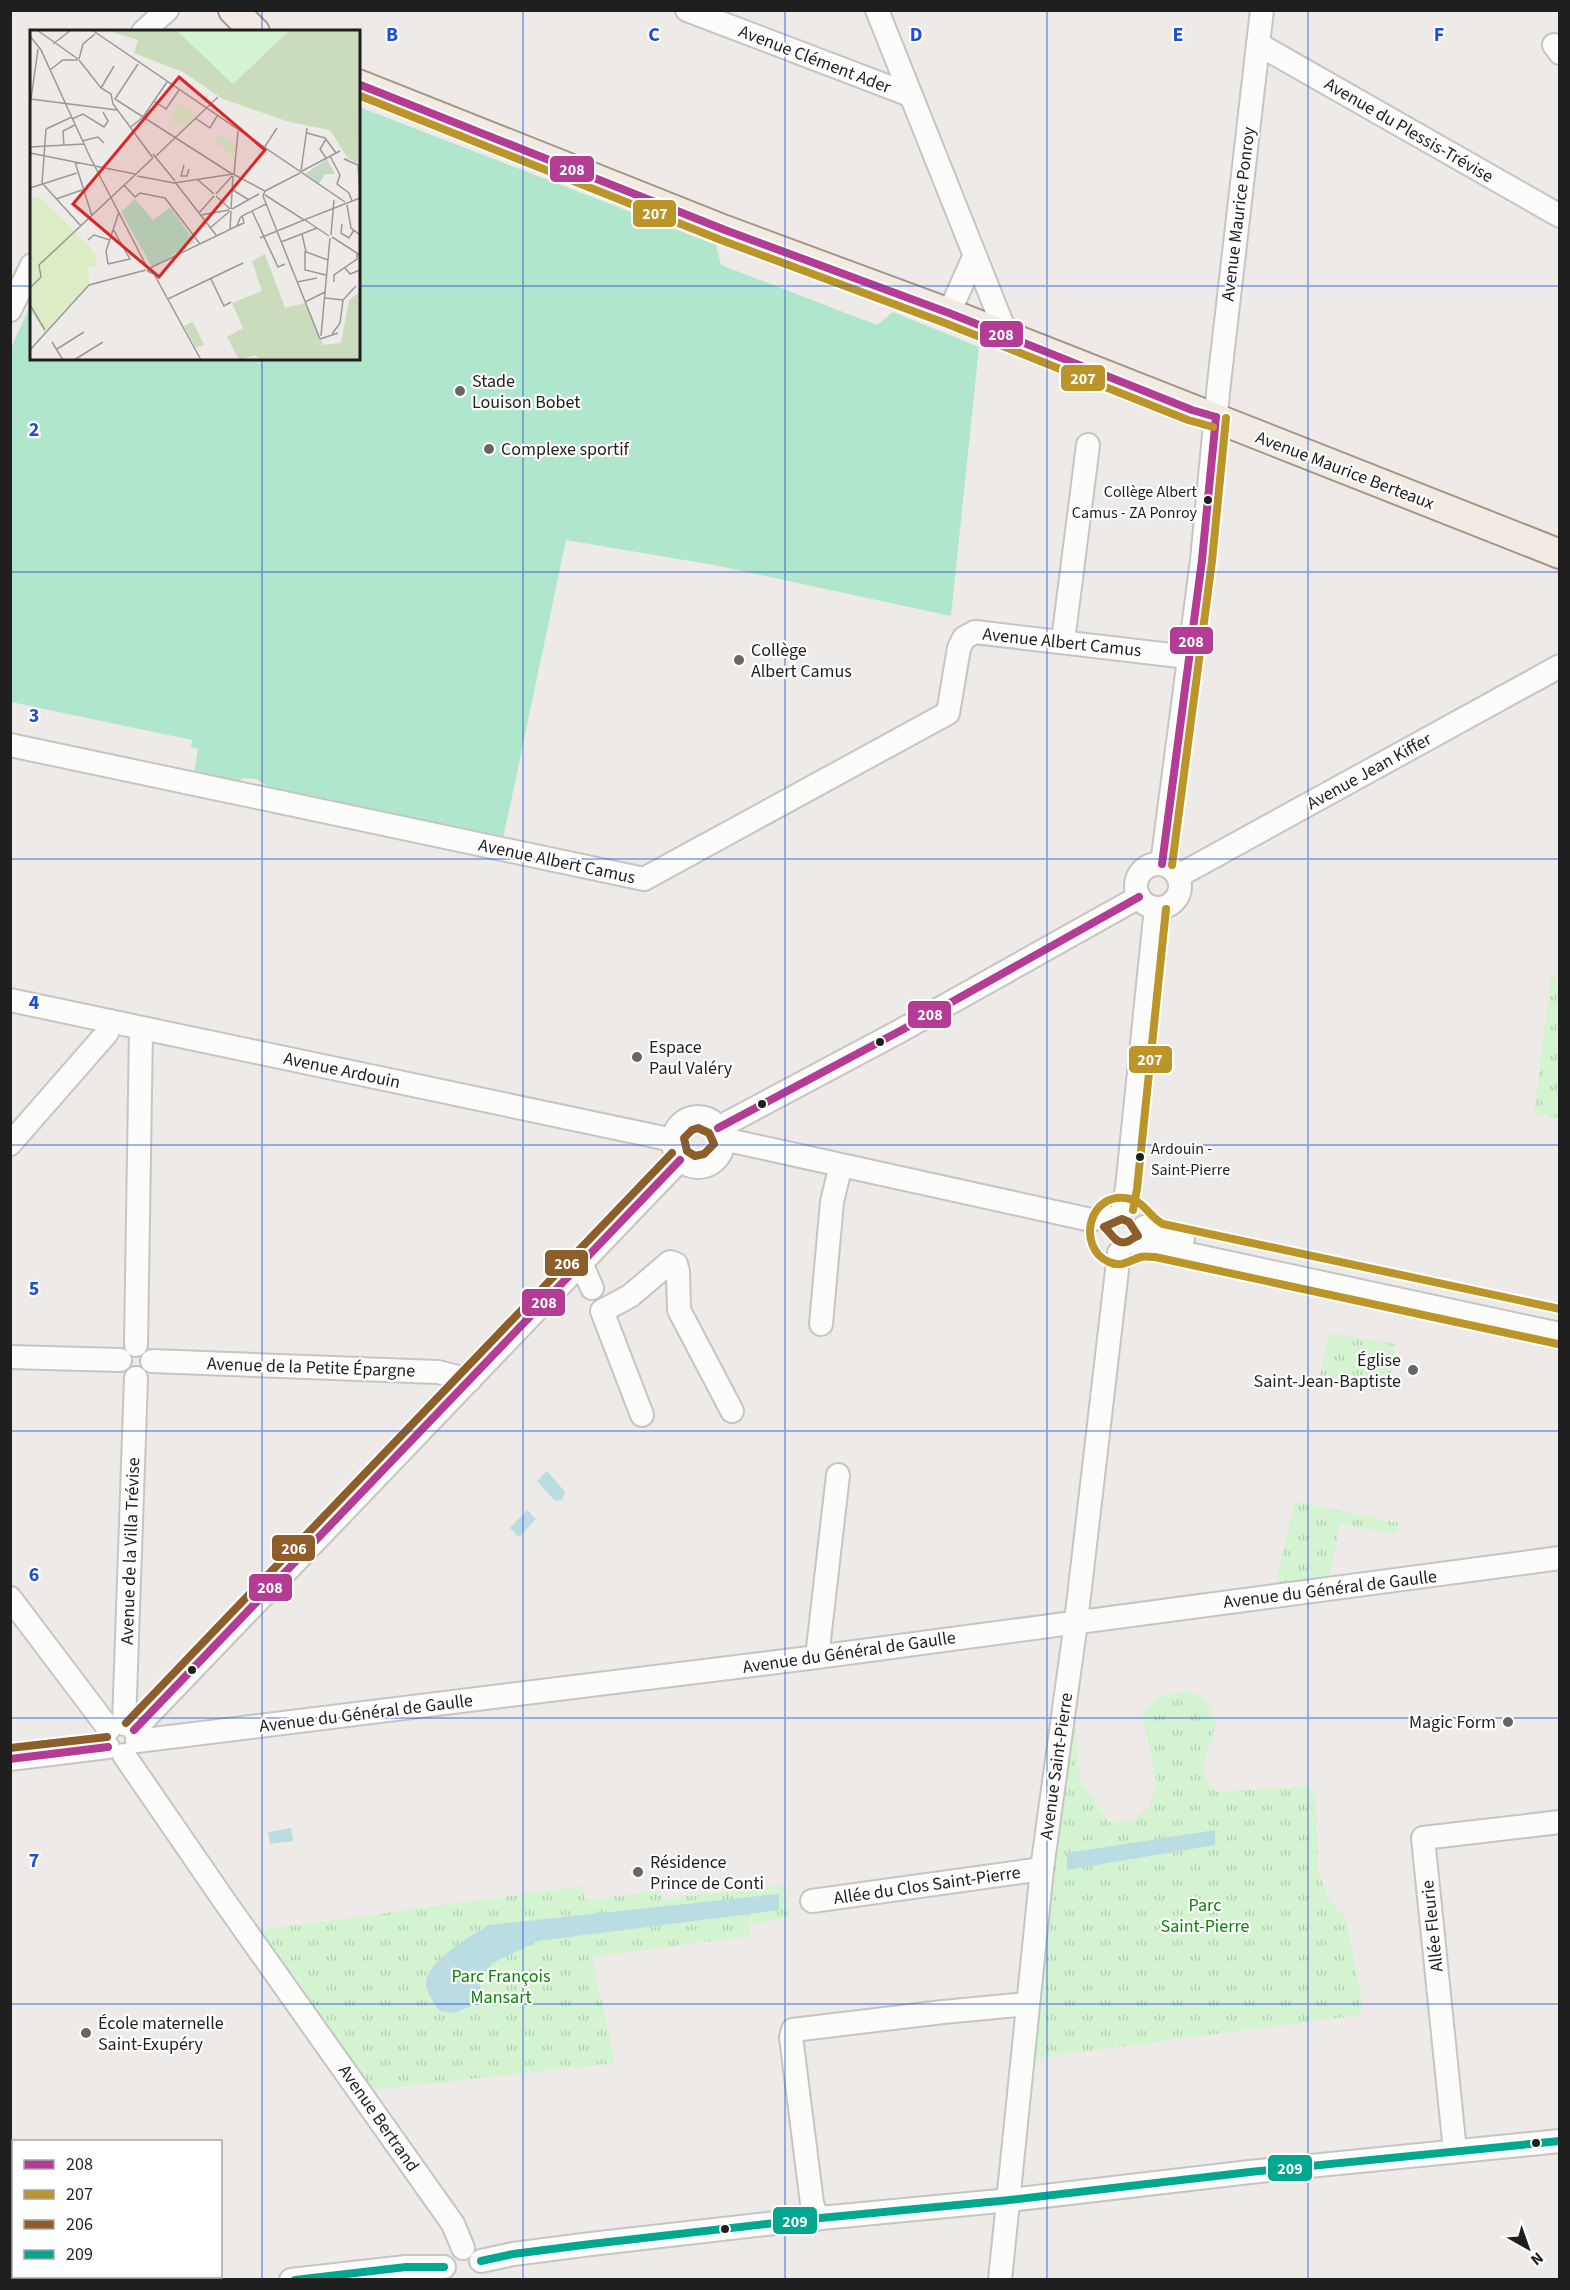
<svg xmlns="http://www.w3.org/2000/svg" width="1570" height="2290" viewBox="0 0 1570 2290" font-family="'Source Sans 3',sans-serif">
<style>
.park{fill:url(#park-tufts)}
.pitch{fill:#b0e6cb}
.water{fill:#b9dde2}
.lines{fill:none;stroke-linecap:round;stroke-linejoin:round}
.minor-casing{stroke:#c6c5c3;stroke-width:26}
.major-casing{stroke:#a49683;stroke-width:32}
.minor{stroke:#fcfcfb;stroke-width:22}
.major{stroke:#f1ebe4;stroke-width:28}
.bus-1-casing{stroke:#fff;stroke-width:12}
.bus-2-casing{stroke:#fff;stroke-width:12}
.bus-3-casing{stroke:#fff;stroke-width:12}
.bus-4-casing{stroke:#fff;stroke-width:12}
.bus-1{stroke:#b43c95;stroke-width:8}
.bus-2{stroke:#bc9528;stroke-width:8}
.bus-3{stroke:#8d5e2a;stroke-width:8}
.bus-4{stroke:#00a88f;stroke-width:8}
.grid{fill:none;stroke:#1d4ed8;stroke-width:1.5;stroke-opacity:0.55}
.poi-dot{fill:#676665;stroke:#fff;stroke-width:2}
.bus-dot{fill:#1f1f1f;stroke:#fff;stroke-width:2}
.labels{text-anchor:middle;stroke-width:4.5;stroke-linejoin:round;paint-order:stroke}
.bus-label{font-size:16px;fill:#1f1f1f;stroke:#fff;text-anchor:end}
.street-label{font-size:18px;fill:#1f1f1f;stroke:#fff}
.poi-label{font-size:18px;fill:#1f1f1f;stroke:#fff;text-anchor:start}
.park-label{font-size:18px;fill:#068406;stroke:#fff}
.inset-road{fill:none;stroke:#9b9997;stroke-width:1.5}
.view{fill:#d62828;fill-opacity:0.15;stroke:#d62828;stroke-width:3}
.inset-edge{fill:none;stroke:#1f1f1f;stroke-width:3}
.grid-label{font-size:20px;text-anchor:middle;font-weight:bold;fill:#1d4ed8;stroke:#fff;stroke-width:4.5;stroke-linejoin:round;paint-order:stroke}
.line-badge{stroke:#fff;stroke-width:2}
.badge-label{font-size:16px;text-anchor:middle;font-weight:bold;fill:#fff}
</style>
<defs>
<pattern id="park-tufts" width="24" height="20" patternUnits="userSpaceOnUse" patternTransform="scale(1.5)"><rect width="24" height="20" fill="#d4f4d1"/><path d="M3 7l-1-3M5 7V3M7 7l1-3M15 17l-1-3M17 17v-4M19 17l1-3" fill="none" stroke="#b6d1b3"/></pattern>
</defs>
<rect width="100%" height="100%" fill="#edeae7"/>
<g class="park">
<polygon points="1551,976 1559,978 1559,1118 1534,1114"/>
<polygon points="1329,1333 1396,1344 1388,1392 1319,1381"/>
<polygon points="1295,1501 1399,1523 1396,1534 1340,1524 1329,1576 1276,1583"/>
<polygon points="1188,1690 1206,1701 1216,1723 1202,1772 1216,1792 1307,1786 1316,1799 1318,1872 1329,1900 1345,1917 1361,1994 1360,2015 1028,2059 1074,1708 1080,1781 1109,1822 1133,1821 1148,1808 1157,1784 1142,1715 1157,1697"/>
<polygon points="785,1885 789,1918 749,1924 749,1936 592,1957 615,2063 372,2090 260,1930 583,1886 585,1900 660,1891 662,1899"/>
</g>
<polygon class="pitch" points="359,107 716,245 721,265 877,325 893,312 979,347 951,616 714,565 566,540 503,839 271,790 262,782 255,779 245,778 235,782 194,773 198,749 191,747 192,740 11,702 10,350 31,304 32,358 358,358"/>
<g class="water">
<polygon points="547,1471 565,1492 562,1500 555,1501 537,1481"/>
<polygon points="527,1510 536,1519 519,1537 510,1528"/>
<polygon points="291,1828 293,1841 270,1844 268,1832"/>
<polygon points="1215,1830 1215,1845 1067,1870 1067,1853"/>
<path d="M779,1894V1910L538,1941L493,1963L485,1972L480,1978L478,2003L454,2013L440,2011C434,2004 425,1991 426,1981C430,1959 471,1936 489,1925Z"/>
</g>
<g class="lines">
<defs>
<g id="minor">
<polyline points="687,10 910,95"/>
<polyline points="877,10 1007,336"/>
<polyline points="143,32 167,10"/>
<polyline points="1258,44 1560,216"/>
<polyline points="1554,45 1560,53"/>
<polyline points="10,310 32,265"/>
<polyline points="949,313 974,257"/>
<polyline points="1063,641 1088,445"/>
<polyline points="10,745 644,879 948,713 959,648 964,638 975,632 1188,657"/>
<polyline points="1162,864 1202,560 1219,383 1262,10"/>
<circle cx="1158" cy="886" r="22"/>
<polyline points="1178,876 1560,666"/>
<polyline points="10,1000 673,1140"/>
<circle cx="698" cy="1142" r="25"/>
<polyline points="718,1128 900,1031 1139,897"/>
<polyline points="723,1139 1091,1220 1105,1216"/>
<polyline points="10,1144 107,1033 110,1021"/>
<polyline points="1123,1208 1127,1188 1156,908"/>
<polyline points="1144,1227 1160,1234 1183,1239"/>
<polyline points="1139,1246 1156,1247 1560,1334"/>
<polyline points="581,1263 592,1288"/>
<polyline points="821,1324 832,1202 838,1177"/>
<polyline points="136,1345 141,1028"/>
<polyline points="10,1357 120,1360"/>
<polyline points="152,1361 438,1372 470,1380"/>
<polyline points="642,1415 602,1311 630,1296 670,1262 676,1264 678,1272 679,1310 732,1411"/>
<polyline points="10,1598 109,1729"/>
<polyline points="817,1657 838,1475"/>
<polyline points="124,1724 136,1378"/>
<polyline points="134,1730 680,1160"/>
<polyline points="137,1741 817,1657 1560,1558"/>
<polyline points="124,1755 223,1899 453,2224 463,2248"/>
<polyline points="10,1759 108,1747"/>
<polyline points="812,1901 1042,1869"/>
<polyline points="1455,2151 1423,1838 1560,1822"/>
<polyline points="817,2219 812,2203 791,2037 793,2030 943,2012 1027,2004"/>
<polyline points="481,2261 513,2254 591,2244 810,2219 1010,2200 1250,2172 1560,2141"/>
<polyline points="291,2280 406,2267 444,2267"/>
<polyline points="1000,2280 1042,1869 1076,1622 1119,1253"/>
</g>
<g id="major">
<polyline points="233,10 255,32"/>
<polyline points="358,84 725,230 949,313 1560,554"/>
</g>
</defs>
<use href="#minor" class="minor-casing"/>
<use href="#major" class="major-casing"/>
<use href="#minor" class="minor"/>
<use href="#major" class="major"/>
<defs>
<g id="bus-1">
<polyline points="358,84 725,230 949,313 1192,410 1216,417"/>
<polyline points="1162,864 1202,560 1216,417"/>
<polyline points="718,1128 900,1031 1139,897"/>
<polyline points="134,1730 680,1160"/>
<polyline points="10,1759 108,1747"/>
</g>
<g id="bus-2">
<polyline points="358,95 721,240 945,323 1188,420 1213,427"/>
<polyline points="1172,865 1212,561 1226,418"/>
<polyline points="1133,1210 1137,1189 1166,909"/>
<path d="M1558,1344L1155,1257C1150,1257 1145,1256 1141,1257C1130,1260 1122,1268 1109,1262C1076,1248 1088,1189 1130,1199C1145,1202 1150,1218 1163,1224L1560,1309"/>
</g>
<g id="bus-3">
<polygon points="698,1128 709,1133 714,1144 704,1154 695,1156 687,1151 684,1138 692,1130"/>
<path d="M1122,1219L1129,1222L1138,1236C1135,1237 1132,1239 1129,1241C1116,1247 1112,1233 1104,1227Z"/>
<polyline points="126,1723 672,1153"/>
<polyline points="10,1748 107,1737"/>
</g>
<g id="bus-4">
<polyline points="481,2261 513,2254 591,2244 810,2219 1010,2200 1250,2172 1560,2141"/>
<polyline points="295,2280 406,2267 444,2267"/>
</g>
</defs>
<use href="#bus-1" class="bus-1-casing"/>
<use href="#bus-2" class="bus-2-casing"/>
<use href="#bus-3" class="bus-3-casing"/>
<use href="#bus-4" class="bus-4-casing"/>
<use href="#bus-1" class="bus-1"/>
<use href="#bus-2" class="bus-2"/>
<use href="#bus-3" class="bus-3"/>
<use href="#bus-4" class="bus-4"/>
</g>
<path class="grid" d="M262,10V32M523,10V2280M785,10V2280M1047,10V2280M1308,10V2280M10,286H32M358,286H1560M262,358V2280M10,572H1560M10,859H1560M10,1145H1560M10,1431H1560M10,1718H1560M10,2004H1560"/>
<g class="poi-dot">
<circle cx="460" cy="391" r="6"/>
<circle cx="489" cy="449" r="6"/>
<circle cx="739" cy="660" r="6"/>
<circle cx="637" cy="1057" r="6"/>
<circle cx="1413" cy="1370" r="6"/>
<circle cx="1508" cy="1722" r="6"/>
<circle cx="638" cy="1872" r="6"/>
<circle cx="86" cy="2033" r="6"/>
</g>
<g class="bus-dot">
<circle cx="1208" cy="500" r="5"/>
<circle cx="880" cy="1042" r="5"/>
<circle cx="762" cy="1104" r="5"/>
<circle cx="1140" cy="1157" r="5"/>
<circle cx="192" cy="1670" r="5"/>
<circle cx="1536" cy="2143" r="5"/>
<circle cx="725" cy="2229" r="5"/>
</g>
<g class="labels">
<g class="bus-label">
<text x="1197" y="497">Collège Albert<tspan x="1197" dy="21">Camus - ZA Ponroy</tspan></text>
<text x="1151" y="1154" text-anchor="start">Ardouin -<tspan x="1151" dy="21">Saint-Pierre</tspan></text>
</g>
<g class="street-label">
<text transform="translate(815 59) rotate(21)" y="6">Avenue Clément Ader</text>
<text transform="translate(1409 130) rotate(30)" y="6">Avenue du Plessis-Trévise</text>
<text transform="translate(1238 214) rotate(-83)" y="6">Avenue Maurice Ponroy</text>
<text transform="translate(1345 470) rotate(21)" y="6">Avenue Maurice Berteaux</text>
<text transform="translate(1062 642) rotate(6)" y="6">Avenue Albert Camus</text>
<text transform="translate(1369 771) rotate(-29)" y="6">Avenue Jean Kiffer</text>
<text transform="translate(557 861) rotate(12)" y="6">Avenue Albert Camus</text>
<text transform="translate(342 1070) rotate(12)" y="6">Avenue Ardouin</text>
<text transform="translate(311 1367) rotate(2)" y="6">Avenue de la Petite Épargne</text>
<text transform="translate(130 1551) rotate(-88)" y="6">Avenue de la Villa Trévise</text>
<text transform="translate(1330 1589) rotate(-7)" y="6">Avenue du Général de Gaulle</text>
<text transform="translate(849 1652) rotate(-8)" y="6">Avenue du Général de Gaulle</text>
<text transform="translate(366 1713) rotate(-7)" y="6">Avenue du Général de Gaulle</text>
<text transform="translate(1056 1766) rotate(-82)" y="6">Avenue Saint-Pierre</text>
<text transform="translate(927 1885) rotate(-8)" y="6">Allée du Clos Saint-Pierre</text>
<text transform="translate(1432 1926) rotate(-96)" y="6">Allée Fleurie</text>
<text transform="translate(379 2118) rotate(55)" y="6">Avenue Bertrand</text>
</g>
<g class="poi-label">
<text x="472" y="387">Stade<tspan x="472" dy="21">Louison Bobet</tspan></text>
<text x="501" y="455">Complexe sportif</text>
<text x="751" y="656">Collège<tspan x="751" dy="21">Albert Camus</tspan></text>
<text x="649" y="1053">Espace<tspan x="649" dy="21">Paul Valéry</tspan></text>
<text x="1401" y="1366" text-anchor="end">Église<tspan x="1401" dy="21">Saint-Jean-Baptiste</tspan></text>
<text x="1496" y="1728" text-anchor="end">Magic Form</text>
<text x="650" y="1868">Résidence<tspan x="650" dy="21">Prince de Conti</tspan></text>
<text x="98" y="2029">École maternelle<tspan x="98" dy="21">Saint-Exupéry</tspan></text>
</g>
<g class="park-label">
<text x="1205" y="1911">Parc<tspan x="1205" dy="21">Saint-Pierre</tspan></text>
<text x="501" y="1982">Parc François<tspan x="501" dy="21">Mansart</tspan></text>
</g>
</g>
<g transform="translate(30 30)">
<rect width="330" height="330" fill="#edeae7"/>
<path d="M10,167L65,223L67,235L58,238L59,253L14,302L3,284L0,286V170Z" fill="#dcecc4"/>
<path d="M76,0H149L203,53L225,33L184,0H330L328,133L317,128L320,126L317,127L300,100L259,92L193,69L153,42L104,23L108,10ZM235,224L255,278L275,273L293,315L311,313L319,270L330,262V330H229L226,325L209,330L197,307L213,298L202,273L232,261L222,231ZM163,292L174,315L166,318L154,296Z" fill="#cadcbb"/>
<path d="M297,129L305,144H295L289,154L275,144Z" fill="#c5d8c4"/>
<path d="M146,0H260L203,54ZM148,72L168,85L152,98L150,94L144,99L145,91L140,86ZM175,104L187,111L191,104L206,114L204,128Z" fill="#d4f4d1"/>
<path d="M20,246H35L36,252L28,254L29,262L12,275L2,265Z" fill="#dcecc4"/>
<path d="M105,169L123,190L140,177L165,212L122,237L91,182Z" fill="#b0e6cb"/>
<path class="inset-road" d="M7,0L48,29M62,0L315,172M0,6L11,20L60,127L119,241M23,14L41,0M49,29L53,14L65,4M49,30L71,58L81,64L83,74L123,128M108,34L85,69L202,144M20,40L33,30H48M71,58L84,36M0,69L87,80M124,71L136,79L149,60M0,76L8,19M165,88L180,98L187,86M42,89L53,84L74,97L78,91L73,82M101,97L113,87L137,52M16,99L12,153L51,196M16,99L42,87M277,103L295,108L306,123M52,111L68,107L74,113M34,116L33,101L45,95M0,117L54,114M234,118L247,98M0,123L105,144M123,124L145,151M126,126L188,67M300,126L310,145L307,154L319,163L322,171M296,128L290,119L296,109M318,130L314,129L328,135L330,165M45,132L62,186M154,135L151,146H157L159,139M271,141L277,98M272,141L310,121M204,144L208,101M107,146L144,153L203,144L235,161L233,166M167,149L184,164M145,152L186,205M94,155L105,167L110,163L135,168L170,214M0,158L47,143M203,160L219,170M235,161L270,143M186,164L202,146M235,165L274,190L330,168M186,166L200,179M233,166L290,309M26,169L52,160M317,175L321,198L330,205M201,179L203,146M202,179L229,164M222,181L248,237L255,234M169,183L184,166M171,185L199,180M212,186L214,193L207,196L210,188L212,186L236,174M275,190L299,206M312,194L311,203L319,208L324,200M180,198L200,181M200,200L201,181M272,204L276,222L298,230M301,205L304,170M302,207L330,225M230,208L274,190M58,210L64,205L80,210M251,212L287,198M275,221V240L296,245M78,234L100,229L83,199M78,234L76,221L89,182M120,238L207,196M315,238L320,244L330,240M117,241L124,244L171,330M181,249L194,276L201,272M267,252L287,248M304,252V245L327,229V224M0,258L11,247L9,235L123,128M295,268L313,270M138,269L213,233M313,270L326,256M275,272L295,262M0,275L15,300M302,304L310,293L313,270M291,306L300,208M290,309L308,303M22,312L33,330M27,319L54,302M0,320L59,255L116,240M44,330L73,312"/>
<path class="view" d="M149,47L235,120L129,247L43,174Z"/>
<rect width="330" height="330" class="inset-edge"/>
</g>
<g class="grid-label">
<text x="392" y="41">B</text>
<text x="654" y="41">C</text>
<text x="916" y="41">D</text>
<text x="1178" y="41">E</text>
<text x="1439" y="41">F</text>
<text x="34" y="436">2</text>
<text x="34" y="722">3</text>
<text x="34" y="1009">4</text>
<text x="34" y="1295">5</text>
<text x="34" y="1581">6</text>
<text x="34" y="1867">7</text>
</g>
<g class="line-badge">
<rect x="549" y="155" width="46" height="28" rx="6" fill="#b43c95"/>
<rect x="632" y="199" width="45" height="29" rx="6" fill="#bc9528"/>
<rect x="979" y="320" width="45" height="28" rx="6" fill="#b43c95"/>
<rect x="1060" y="364" width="46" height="28" rx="6" fill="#bc9528"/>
<rect x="1169" y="626" width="45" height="29" rx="6" fill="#b43c95"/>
<rect x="907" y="1000" width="45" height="29" rx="6" fill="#b43c95"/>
<rect x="1128" y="1045" width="45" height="29" rx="6" fill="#bc9528"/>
<rect x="544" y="1249" width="45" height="28" rx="6" fill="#8d5e2a"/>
<rect x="521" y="1288" width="45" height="29" rx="6" fill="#b43c95"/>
<rect x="271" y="1534" width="45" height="28" rx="6" fill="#8d5e2a"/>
<rect x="248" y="1573" width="45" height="29" rx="6" fill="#b43c95"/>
<rect x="1267" y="2154" width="46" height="28" rx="6" fill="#00a88f"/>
<rect x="772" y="2206" width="46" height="29" rx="6" fill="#00a88f"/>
</g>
<g class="badge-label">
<text x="572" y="175">208</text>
<text x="655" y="219">207</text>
<text x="1001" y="340">208</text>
<text x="1083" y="384">207</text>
<text x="1191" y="647">208</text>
<text x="930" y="1020">208</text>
<text x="1150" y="1065">207</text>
<text x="567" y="1269">206</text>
<text x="544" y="1308">208</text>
<text x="294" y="1554">206</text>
<text x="270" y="1593">208</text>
<text x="1290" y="2174">209</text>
<text x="795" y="2227">209</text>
</g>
<rect width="1570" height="2290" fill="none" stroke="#1f1f1f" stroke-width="24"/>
<rect x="12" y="2140" width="210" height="138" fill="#ffffff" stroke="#a5a5a5" stroke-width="1.5"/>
<rect x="24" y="2160" width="30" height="9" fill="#b43c95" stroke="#a5a5a5" stroke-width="1.5"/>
<text x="66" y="2170" font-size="18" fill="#1f1f1f">208</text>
<rect x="24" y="2190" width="30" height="9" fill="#bc9528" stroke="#a5a5a5" stroke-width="1.5"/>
<text x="66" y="2200" font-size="18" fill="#1f1f1f">207</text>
<rect x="24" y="2220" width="30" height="9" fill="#8d5e2a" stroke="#a5a5a5" stroke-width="1.5"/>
<text x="66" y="2230" font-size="18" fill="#1f1f1f">206</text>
<rect x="24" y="2250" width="30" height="9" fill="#00a88f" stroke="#a5a5a5" stroke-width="1.5"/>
<text x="66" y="2260" font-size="18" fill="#1f1f1f">209</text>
<g transform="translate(1528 2248) rotate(140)" stroke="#ffffff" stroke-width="4.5" paint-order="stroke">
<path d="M0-4.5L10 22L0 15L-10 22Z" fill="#1f1f1f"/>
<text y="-9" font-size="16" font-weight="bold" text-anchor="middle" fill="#1f1f1f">N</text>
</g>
</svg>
